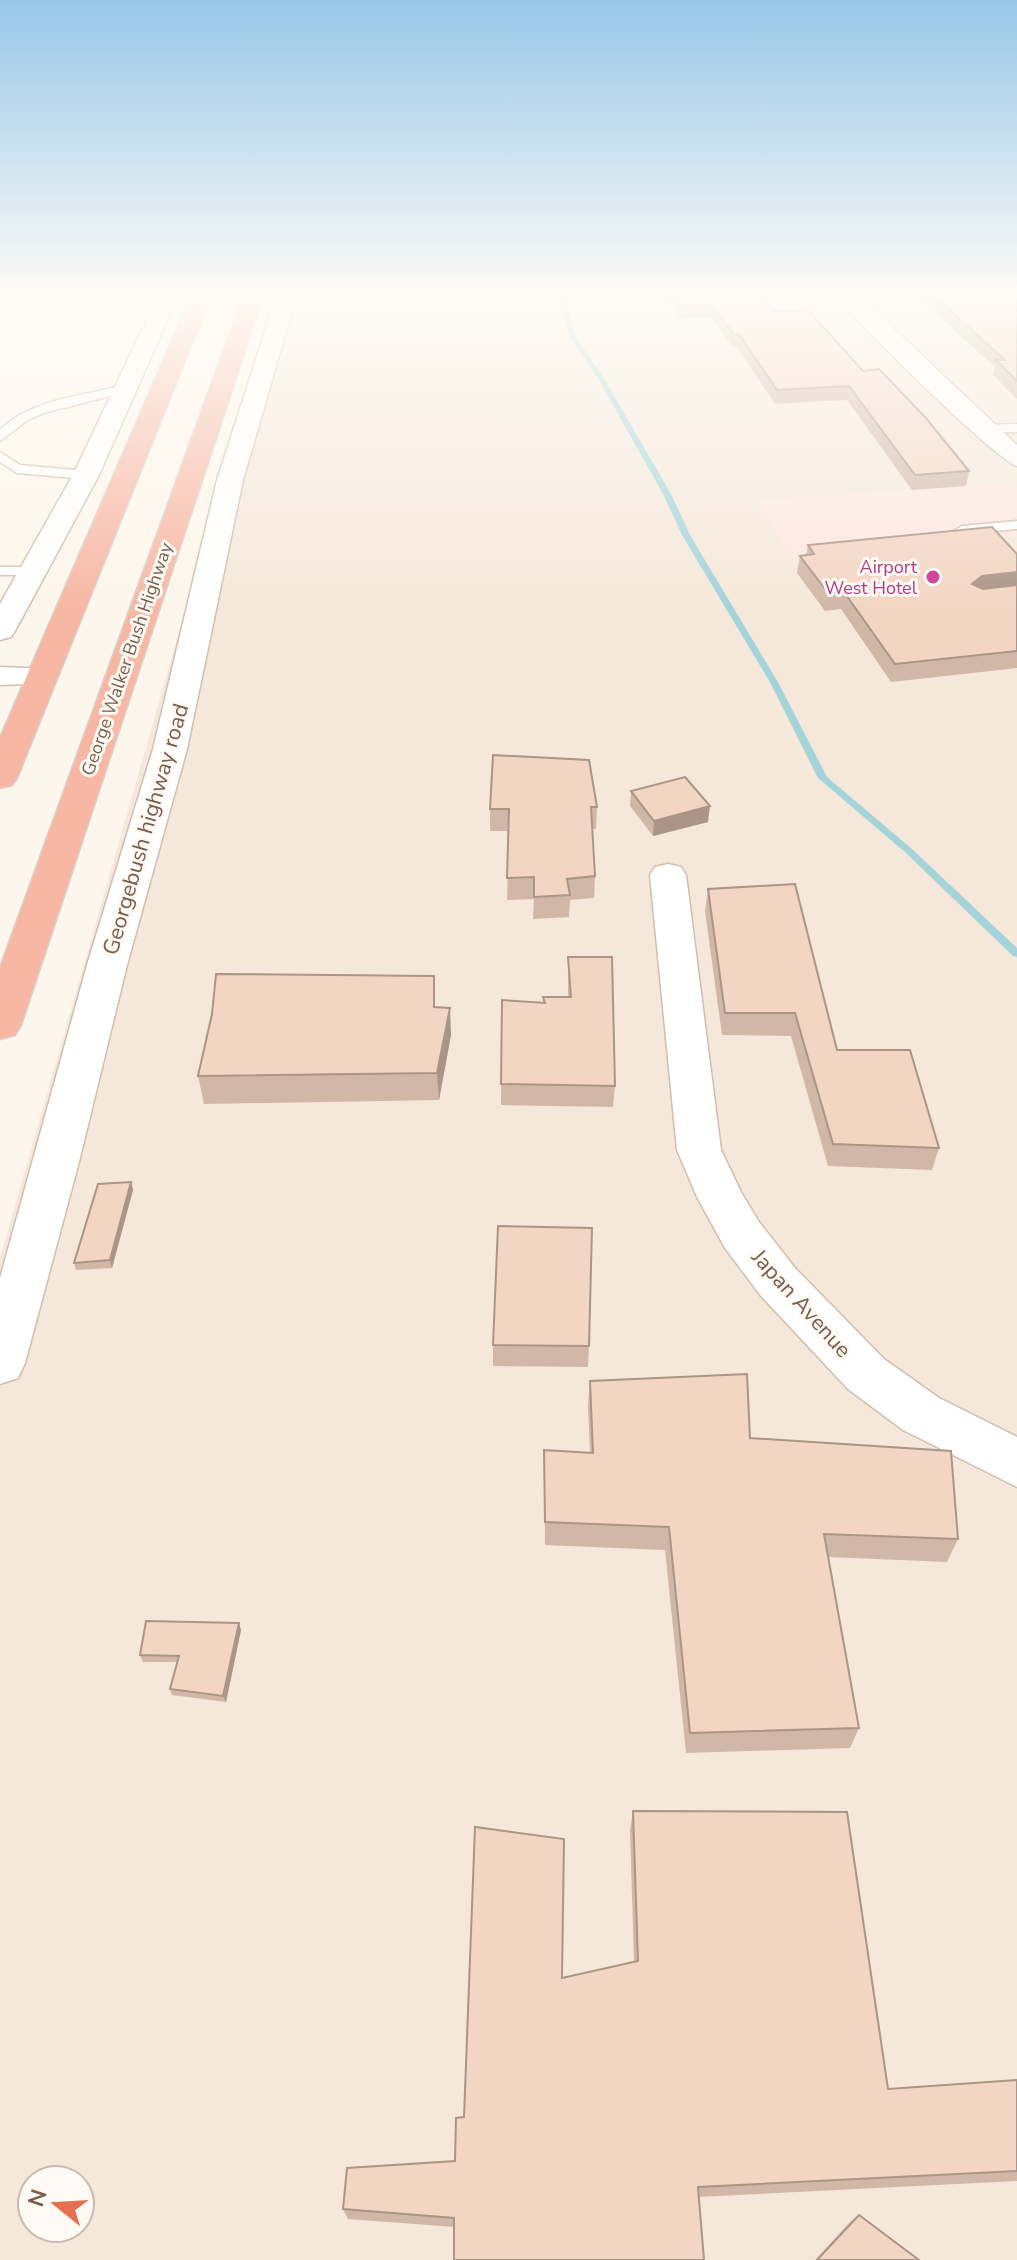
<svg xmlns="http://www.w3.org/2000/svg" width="1017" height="2260" viewBox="0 0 1017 2260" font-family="'Nunito Sans',sans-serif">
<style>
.residential{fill:#f5e8da;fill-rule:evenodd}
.commercial{fill:#fde8e0}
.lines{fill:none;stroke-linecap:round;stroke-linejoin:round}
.stream{fill:#a5d3da;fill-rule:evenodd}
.lane-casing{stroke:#d1beb0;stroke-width:3}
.street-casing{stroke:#d1beb0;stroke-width:3}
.highway-casing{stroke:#dad1cd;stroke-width:3}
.lane{fill:#fff;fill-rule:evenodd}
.street{fill:#fff;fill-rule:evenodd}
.highway{fill:#f7b7a3;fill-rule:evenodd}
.wall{fill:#d1b7a8}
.shaded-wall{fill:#aa9588}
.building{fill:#f3d5c3;stroke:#aa9588;stroke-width:2}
.hotel-dot{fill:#d1479c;stroke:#fffaf3;stroke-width:3}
.labels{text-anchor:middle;stroke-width:6;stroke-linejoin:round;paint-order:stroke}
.far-hotel-label{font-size:18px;fill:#b23c85;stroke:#fffaf3;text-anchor:end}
.far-street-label{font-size:18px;fill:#7a5c4d;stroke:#fffaf3}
.street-label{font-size:22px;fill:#7a5c4d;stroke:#fffaf3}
</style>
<rect width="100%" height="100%" fill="#fdf6ec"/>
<path class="residential" d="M281,294H1017V2260H0V1258L229,457ZM32,2180H80V2228H32Z"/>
<polygon class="commercial" points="1011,483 1017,489 1017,537 787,553 758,500"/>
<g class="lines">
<polygon class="stream" points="557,294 563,294 576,337 605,380 671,494 690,535 779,684 827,777 912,849 1017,948 1017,957 1013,956 906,853 818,778 771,684 682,535 663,494 599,380 570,337"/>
<defs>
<g id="lane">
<path d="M126,385L130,387V391L44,413L28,420L0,441V430C31,399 85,395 126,385Z"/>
<polygon points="1017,424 1017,432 983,433 977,429 983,425"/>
<polygon points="0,452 20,465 86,471 92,475 86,479 17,473 0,462"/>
<polygon points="1017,521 1017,529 962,534 955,530 962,526"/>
<polygon points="0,567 33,567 40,571 33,575 0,575"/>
</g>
<g id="street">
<polygon points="159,294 179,294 99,475 15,631 11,637 0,640 0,604 73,475"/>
<polygon points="277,294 297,294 243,480 187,749 127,965 79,1162 25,1363 18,1378 0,1384 0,1278 87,965 153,749 217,480"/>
<path d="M835,294H857L1017,445V466C997,461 850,317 835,294Z"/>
<polygon points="0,667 52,669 57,676 52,683 0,685"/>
<polygon points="668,864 681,867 686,875 721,1150 741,1192 759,1222 795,1268 884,1359 939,1398 1017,1437 1017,1487 903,1430 848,1389 761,1296 725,1248 697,1197 677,1150 650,875 655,867"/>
</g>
<g id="highway">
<polygon points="192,294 212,294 17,778 12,785 0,788 0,738"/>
<polygon points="244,294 264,294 21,1025 15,1035 0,1039 0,968"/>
</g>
</defs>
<use href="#lane" class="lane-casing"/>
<use href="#street" class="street-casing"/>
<use href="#highway" class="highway-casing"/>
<use href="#lane" class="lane"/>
<use href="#street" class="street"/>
<use href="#highway" class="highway"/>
</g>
<g class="wall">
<polygon points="664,294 758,294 774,312 863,371 969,471 966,486 912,490 847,400 775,404 737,347 733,347 710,317 678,319 671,303 667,303"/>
<polygon points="903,294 1017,294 1017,399 993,375 995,367 919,298 910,299"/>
<polygon points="808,545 1017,554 1017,668 891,682 841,609 825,611 797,573 800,556 806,555"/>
<polygon points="631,791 708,822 653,836 630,806"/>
<polygon points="597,807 596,829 592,829 595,876 594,898 570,900 569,917 533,919 534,899 507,900 509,831 490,831 490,809"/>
<polygon points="708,889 837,1050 939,1148 932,1170 828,1166 791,1036 722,1035 705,911"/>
<polygon points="568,957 615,1086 613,1107 501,1105 502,1000 543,1002 543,997 568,997"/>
<polygon points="451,1035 439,1100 204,1104 198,1076"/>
<polygon points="131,1182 133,1190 112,1268 76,1270 74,1263"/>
<polygon points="493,1345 589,1346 588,1367 493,1366"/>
<polygon points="590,1381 750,1438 958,1539 947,1562 828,1557 859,1728 850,1748 686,1753 665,1550 545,1545 544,1450 590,1453 588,1405"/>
<polygon points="241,1630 226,1702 172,1695 170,1689 177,1662 143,1662 140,1655"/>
<polygon points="633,1811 888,2089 1017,2080 1017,2181 699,2197 454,2227 348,2219 343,2209 455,2161 464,2117 562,1978 634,1962 630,1830"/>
<polygon points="859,2215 919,2260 815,2260 850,2222"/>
</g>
<g class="shaded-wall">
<polygon points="911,294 920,294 919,298 910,299"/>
<polygon points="1017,572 1017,589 978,593 972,584 982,576"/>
<polygon points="710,806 708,822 653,836 654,821"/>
<polygon points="450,1008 451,1035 439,1100 437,1073"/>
<polygon points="131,1182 133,1190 112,1268 110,1260"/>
<polygon points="239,1623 241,1630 226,1702 223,1696"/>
</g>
<g class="building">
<polygon points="674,294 758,294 774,312 808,310 863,371 879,369 925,417 969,471 915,475 849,386 777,390 739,334 734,334 711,304 679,305"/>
<polygon points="932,294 1017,294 1017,381 996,360 1005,360"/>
<polygon points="992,527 1017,554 1017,572 982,576 972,584 983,589 1017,585 1017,651 895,664 844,592 828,593 800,556 814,554 808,545"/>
<polygon points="493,755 589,760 597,807 591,807 595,876 567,879 570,895 534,897 534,877 507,878 509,809 490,809"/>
<polygon points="685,777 710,806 654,821 631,791"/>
<polygon points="795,884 837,1050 910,1050 939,1148 833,1144 795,1013 725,1013 708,889"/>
<polygon points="568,957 612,957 615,1086 501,1084 502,1000 545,1003 543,997 571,997"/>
<polygon points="216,974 434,976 434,1007 450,1008 437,1073 198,1076 212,1014"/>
<polygon points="131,1182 110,1260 74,1263 98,1184"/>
<polygon points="498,1226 592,1228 589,1346 493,1345"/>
<polygon points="747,1374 750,1438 951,1451 958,1539 824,1534 859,1728 690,1733 669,1527 545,1522 544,1450 593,1453 590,1381"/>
<polygon points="146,1621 239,1623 223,1696 170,1689 179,1656 140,1655"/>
<polygon points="633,1811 847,1812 888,2089 1017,2080 1017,2171 698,2187 704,2260 454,2260 454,2218 343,2209 347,2168 455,2161 456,2118 464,2117 475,1827 564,1839 562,1978 638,1961"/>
<polygon points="859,2215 919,2260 817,2260"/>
</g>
<linearGradient id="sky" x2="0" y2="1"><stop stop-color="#97c7e8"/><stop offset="0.48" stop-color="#fefbf6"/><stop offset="1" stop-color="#fefbf6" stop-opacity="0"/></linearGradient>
<rect width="1017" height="610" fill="url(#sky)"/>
<circle class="hotel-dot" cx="933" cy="577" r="8"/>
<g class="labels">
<g class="far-hotel-label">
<text x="917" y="573">Airport<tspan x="917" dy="21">West Hotel</tspan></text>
</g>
<g class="far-street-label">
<text transform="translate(127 659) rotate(-71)" y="6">George Walker Bush Highway</text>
</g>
<g class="street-label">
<text transform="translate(145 829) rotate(-74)" y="8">Georgebush highway road</text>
<text transform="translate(802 1303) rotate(48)" y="8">Japan Avenue</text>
</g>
</g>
<g transform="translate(56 2204) rotate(288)"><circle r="38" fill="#fffaf3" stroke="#cabbb1" stroke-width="2"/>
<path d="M0-6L14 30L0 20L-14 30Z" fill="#e76f51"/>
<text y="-12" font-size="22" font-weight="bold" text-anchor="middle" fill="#7a5c4d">N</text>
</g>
</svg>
